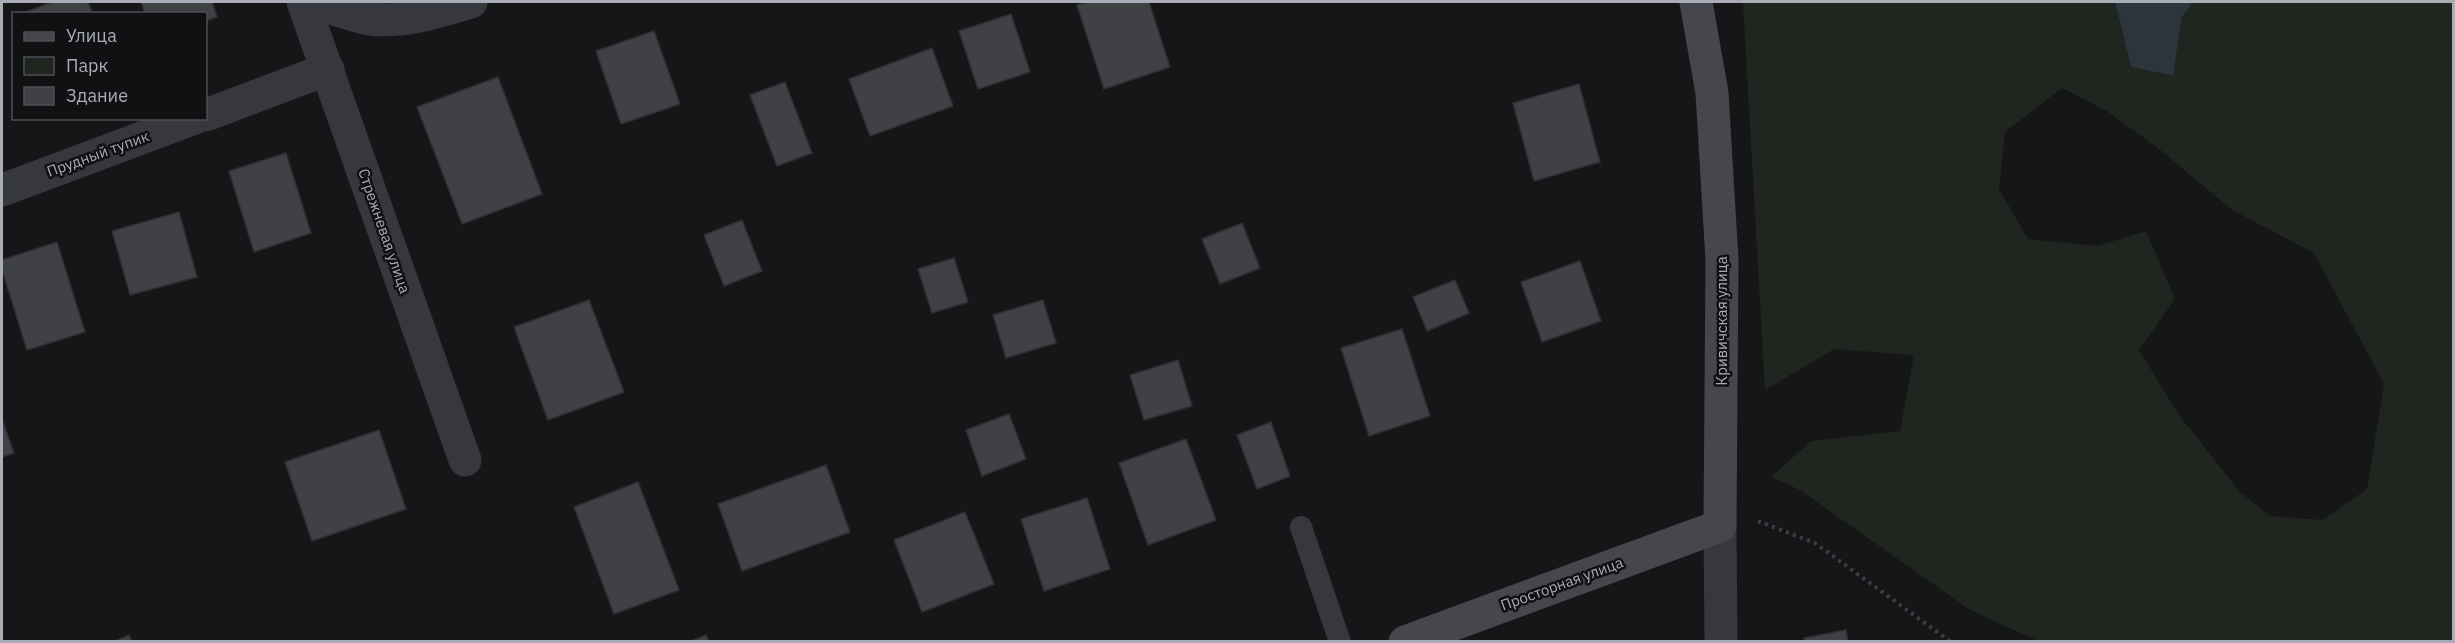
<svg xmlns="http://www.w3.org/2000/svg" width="2455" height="643" viewBox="0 0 2455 643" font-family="'IBM Plex Sans',sans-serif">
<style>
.green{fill:#1e261f;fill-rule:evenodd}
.water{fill:#2c353c}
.building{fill:#404145;stroke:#303034;stroke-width:1.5}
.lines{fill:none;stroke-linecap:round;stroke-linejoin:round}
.path{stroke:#3d3f44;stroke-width:4;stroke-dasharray:3 4.5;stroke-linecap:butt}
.lane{stroke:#37383d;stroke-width:22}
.street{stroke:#37383d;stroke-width:33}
.secondary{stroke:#45474d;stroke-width:33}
.labels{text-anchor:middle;stroke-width:5;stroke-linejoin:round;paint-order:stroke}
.street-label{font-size:15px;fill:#a8adb8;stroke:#111113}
</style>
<rect width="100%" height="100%" fill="#161618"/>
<path class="green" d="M1743,2H2115L2131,67L2173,76L2182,17L2193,2H2453V641H2038L1970,610L1800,490L1771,477L1811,441L1900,431L1914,355L1834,349L1765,390ZM2062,88L2107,111L2159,149L2232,210L2314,253L2384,384L2367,489L2323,520L2269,516L2239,491L2179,415L2139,350L2175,299L2146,231L2097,246L2028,239L1999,189L2005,132Z"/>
<polygon class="water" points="2115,2 2193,2 2182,17 2173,76 2131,67"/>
<g class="building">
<polygon points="52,2 88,2 93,14 21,14"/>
<polygon points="141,2 212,2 217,17 206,21 206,14 145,14"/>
<polygon points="1088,2 1149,2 1170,67 1104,89 1077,5"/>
<polygon points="1011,14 1030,72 978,89 959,31"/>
<polygon points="654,31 680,104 621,124 596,51"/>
<polygon points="932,48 953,106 870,136 849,79"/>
<polygon points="498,77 542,194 462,224 417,107"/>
<polygon points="785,82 812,153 777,166 750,95"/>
<polygon points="1579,84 1600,162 1534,181 1513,103"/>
<polygon points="286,153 311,233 254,252 229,171"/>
<polygon points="179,212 197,277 130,295 112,231"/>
<polygon points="742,220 762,271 724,286 704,235"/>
<polygon points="1242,223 1260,268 1220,284 1202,239"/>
<polygon points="57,242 85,332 27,350 2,270 2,260"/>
<polygon points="954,258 968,302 932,313 918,269"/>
<polygon points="1580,261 1601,321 1542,342 1521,282"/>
<polygon points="1455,280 1469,313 1427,331 1413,297"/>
<polygon points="589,300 624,392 548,420 514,327"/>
<polygon points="1043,300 1056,343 1006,358 993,315"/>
<polygon points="1402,329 1430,416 1369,436 1341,348"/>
<polygon points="1178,360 1192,406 1144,420 1130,375"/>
<polygon points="1009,414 1026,459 982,476 966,430"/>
<polygon points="2,419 14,453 2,457"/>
<polygon points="1271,422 1290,476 1257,489 1237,435"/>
<polygon points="379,430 406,509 312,541 285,462"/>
<polygon points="1186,439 1216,520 1148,545 1119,463"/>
<polygon points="826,465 850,532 742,571 718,504"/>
<polygon points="638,482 679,590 614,614 574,507"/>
<polygon points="1087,498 1110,569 1044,591 1021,519"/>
<polygon points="965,512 994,584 922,612 894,540"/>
<polygon points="1846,630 1848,642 1805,642 1804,638"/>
<polygon points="129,635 132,642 113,642"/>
<polygon points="706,635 709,642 689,642"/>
</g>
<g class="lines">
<polyline class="path" points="1758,521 1815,543 1951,642"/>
<polyline class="lane" points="1301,527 1340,642"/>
<g class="street">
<polyline points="303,2 465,460"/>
<path d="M312,2C330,7 351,16 370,19C405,23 438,12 471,2"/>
<polyline points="206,115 328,69"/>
<polyline points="2,190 195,118"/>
<polyline points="1720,526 1721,642"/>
</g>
<polyline class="secondary" points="1405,642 1720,526 1722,260 1712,93 1696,2"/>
</g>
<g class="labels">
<g class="street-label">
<text transform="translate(98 154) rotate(-20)" y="5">Прудный тупик</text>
<text transform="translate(384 231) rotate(71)" y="5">Стрежневая улица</text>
<text transform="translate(1722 321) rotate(-90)" y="5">Кривичская улица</text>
<text transform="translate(1562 584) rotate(-20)" y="5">Просторная улица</text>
</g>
</g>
<rect width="2455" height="643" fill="none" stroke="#a8adb8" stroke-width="6"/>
<rect x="12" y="12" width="195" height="108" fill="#111113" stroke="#4d4f55" stroke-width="1.5"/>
<rect x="24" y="32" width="30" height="9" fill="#45474d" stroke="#4d4f55" stroke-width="1.5"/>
<text x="66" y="42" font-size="18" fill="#a8adb8">Улица</text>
<rect x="24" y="57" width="30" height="18" fill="#1e261f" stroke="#4d4f55" stroke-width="1.5"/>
<text x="66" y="72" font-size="18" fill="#a8adb8">Парк</text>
<rect x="24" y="87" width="30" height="18" fill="#404145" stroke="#4d4f55" stroke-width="1.5"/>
<text x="66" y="102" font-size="18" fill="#a8adb8">Здание</text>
</svg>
